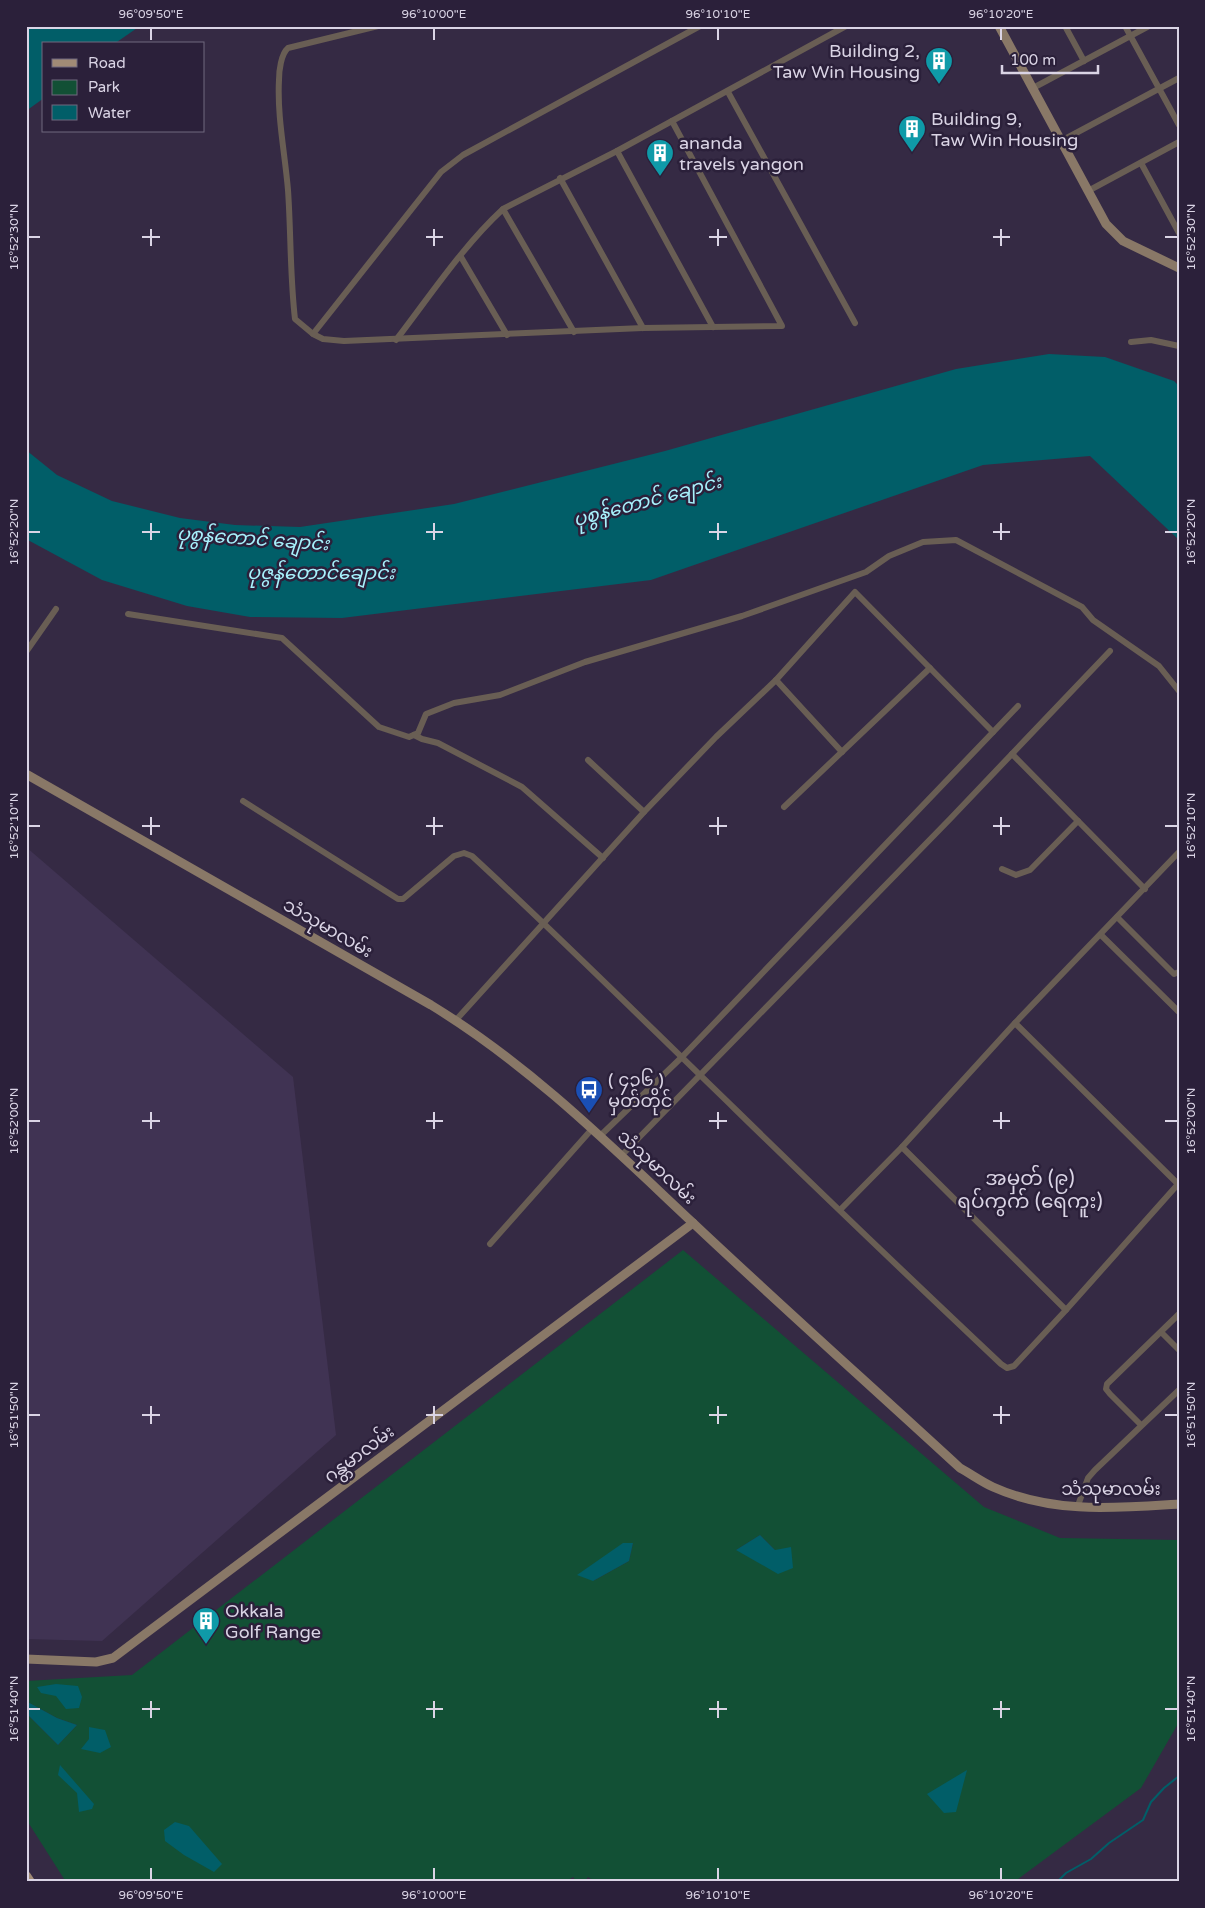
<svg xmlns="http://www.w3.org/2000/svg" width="1205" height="1908" viewBox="0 0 1205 1908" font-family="'Varela Round','Noto Sans Myanmar',sans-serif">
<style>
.built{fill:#403353}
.green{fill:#125035;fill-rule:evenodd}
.water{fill:#015e68}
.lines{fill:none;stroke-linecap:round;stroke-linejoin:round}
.stream{stroke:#015e68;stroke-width:2}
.street{stroke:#695e54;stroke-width:6}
.secondary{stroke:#897867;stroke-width:9}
.primary{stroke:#a18b76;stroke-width:10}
.ticks{fill:none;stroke:#dad4e5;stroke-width:2}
.labels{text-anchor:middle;stroke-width:5;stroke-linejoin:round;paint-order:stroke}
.poi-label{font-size:18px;fill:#dad4e5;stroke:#2b203a;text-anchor:start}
.street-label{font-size:18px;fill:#dad4e5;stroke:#2b203a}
.water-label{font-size:19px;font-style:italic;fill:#a7f1fc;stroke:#2b203a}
.quarter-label{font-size:20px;fill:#dad4e5;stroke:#2b203a}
.neatline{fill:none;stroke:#dad4e5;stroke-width:2}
.ticks-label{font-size:12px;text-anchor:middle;fill:#dad4e5}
</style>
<rect width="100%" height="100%" fill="#352a44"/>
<polygon class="built" points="26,847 293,1077 336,1435 102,1641 26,1639"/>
<path class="green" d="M683,1250L984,1507L1060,1538L1179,1540V1722L1141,1788L1014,1882H596L588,1877L584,1882H577L573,1877L565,1882H66L26,1819V1713L58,1745L77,1725L57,1718L26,1701V1681L132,1675ZM760,1535L775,1550H736ZM633,1543L629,1561L593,1581Z"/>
<g class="water">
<polygon points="26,26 140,26 114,44 44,44 44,98 26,111"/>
<polygon points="1049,354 1105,357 1174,381 1179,386 1179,540 1090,456 983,465 651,580 342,618 250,617 187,606 102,580 26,539 26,450 57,475 112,501 180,518 235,525 300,527 454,504 665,451 956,369"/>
<polygon points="760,1535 775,1550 791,1547 793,1568 778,1574 736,1550"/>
<polygon points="623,1543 633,1543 629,1561 593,1581 577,1575"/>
<polygon points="56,1684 78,1686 82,1697 79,1708 66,1709 56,1696 41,1693 37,1687"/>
<polygon points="26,1701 57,1718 77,1725 58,1745 26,1713"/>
<polygon points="89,1727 105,1730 111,1747 100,1753 81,1749 89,1739"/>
<polygon points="60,1765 94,1804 92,1809 79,1812 77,1793 58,1775"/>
<polygon points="967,1770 956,1812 944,1813 927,1794"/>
<polygon points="175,1822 189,1826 222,1864 214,1872 184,1855 165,1841 164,1830"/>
</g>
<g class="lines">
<polyline class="stream" points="1057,1882 1066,1873 1091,1859 1109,1843 1143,1820 1151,1802 1164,1788 1179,1776"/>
<g class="street">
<path d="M378,26L288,48C281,54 279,71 279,80C277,116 285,154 288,190C291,233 290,277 295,319L313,334L323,339L344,341L643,328L782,326L672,121"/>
<polyline points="1065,26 1084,61"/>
<polyline points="1125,26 1179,125"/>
<polyline points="1033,88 1149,26"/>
<polyline points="728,92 855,323"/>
<polyline points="1061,141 1179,78"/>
<polyline points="617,151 713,327"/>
<polyline points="1141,163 1179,233"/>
<polyline points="560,178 643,328"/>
<polyline points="1088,191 1179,142"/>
<polyline points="503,209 574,332"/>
<polyline points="461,257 507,335"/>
<polyline points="313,334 441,172 463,155 700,26"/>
<path d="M396,340C430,296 462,247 503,209L617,151L846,26"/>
<polyline points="1131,342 1151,340 1179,346"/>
<polyline points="128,614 282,638 379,727 409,737 418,733 426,714 454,703 500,695 585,662 742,616 866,572 889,556 923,542 956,540 1082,607 1093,620 1159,666 1179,691"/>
<polyline points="26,652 56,609"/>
<polyline points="776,680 842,752"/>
<polyline points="414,735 422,739 438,743 522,787 603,858"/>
<polyline points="1012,754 1145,889"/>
<polyline points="588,760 644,812"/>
<path d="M243,801L398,899H403L454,856L464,853L472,856C562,939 648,1025 736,1110C824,1196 912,1280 1001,1364L1007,1368L1014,1366L1066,1310L1179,1183"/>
<polyline points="784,807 930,668"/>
<polyline points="1002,869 1016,875 1030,870 1078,821"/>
<polyline points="1117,917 1174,974 1179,972"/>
<polyline points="1101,935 1179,1012"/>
<polyline points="456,1020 644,812 716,737 776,680 855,592 993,732"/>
<polyline points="1015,1023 1178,1184"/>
<polyline points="600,1136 682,1057 1018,706"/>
<polyline points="902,1147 1066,1310"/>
<polyline points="622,1155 950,819 1110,651"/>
<polyline points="840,1210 902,1147 1015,1023 1179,852"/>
<polyline points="490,1244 592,1129"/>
<polyline points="1161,1332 1179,1350"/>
<polyline points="1141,1425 1110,1394 1106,1389 1107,1384 1179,1314"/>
<polyline points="1077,1508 1088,1478 1095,1470 1179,1390"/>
</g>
<g class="secondary">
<polyline points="999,26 1106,224 1123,241 1179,268"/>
<path d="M26,774L431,1005C528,1064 610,1145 692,1222C780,1305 871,1386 960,1468C971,1474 982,1482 993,1487C1053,1514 1115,1508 1179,1504"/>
<polyline points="26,1659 96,1662 113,1658 693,1223"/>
</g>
<polyline class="primary" points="26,1876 30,1882"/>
</g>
<path class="ticks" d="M151,28V40M434,28V40M718,28V40M1001,28V40M151,229V246M434,229V246M718,229V246M1001,229V246M28,237H40M142,237H160M426,237H443M709,237H727M993,237H1010M1165,237H1178M151,523V540M434,523V540M718,523V540M1001,523V540M28,532H40M142,532H160M426,532H443M709,532H727M993,532H1010M1165,532H1178M151,817V835M434,817V835M718,817V835M1001,817V835M28,826H40M142,826H160M426,826H443M709,826H727M993,826H1010M1165,826H1178M151,1112V1129M434,1112V1129M718,1112V1129M1001,1112V1129M28,1121H40M142,1121H160M426,1121H443M709,1121H727M993,1121H1010M1165,1121H1178M151,1406V1424M434,1406V1424M718,1406V1424M1001,1406V1424M28,1415H40M142,1415H160M426,1415H443M709,1415H727M993,1415H1010M1165,1415H1178M151,1701V1718M434,1701V1718M718,1701V1718M1001,1701V1718M28,1709H40M142,1709H160M426,1709H443M709,1709H727M993,1709H1010M1165,1709H1178M151,1868V1880M434,1868V1880M718,1868V1880M1001,1868V1880"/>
<defs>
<symbol id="building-pin" viewBox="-11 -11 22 30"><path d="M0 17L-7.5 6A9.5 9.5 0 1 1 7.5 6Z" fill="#0f9aa8" stroke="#2b203a"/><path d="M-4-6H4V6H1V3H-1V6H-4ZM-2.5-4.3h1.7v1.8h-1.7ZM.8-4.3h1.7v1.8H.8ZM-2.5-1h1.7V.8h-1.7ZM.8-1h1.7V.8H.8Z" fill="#fff"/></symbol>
<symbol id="bus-pin" viewBox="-11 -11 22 30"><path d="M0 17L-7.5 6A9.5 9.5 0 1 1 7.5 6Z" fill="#1a4fb4" stroke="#2b203a"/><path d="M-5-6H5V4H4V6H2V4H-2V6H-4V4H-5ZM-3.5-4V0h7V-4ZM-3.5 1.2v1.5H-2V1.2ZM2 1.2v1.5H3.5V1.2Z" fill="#fff"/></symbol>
</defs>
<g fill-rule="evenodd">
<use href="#building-pin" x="923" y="45" width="32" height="43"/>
<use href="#building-pin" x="896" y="113" width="32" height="43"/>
<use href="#building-pin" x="644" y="137" width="32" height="43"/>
<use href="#bus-pin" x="573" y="1074" width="32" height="43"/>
<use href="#building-pin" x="190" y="1605" width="32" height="43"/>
</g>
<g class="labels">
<g class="poi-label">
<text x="920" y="57" text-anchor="end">Building 2,<tspan x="920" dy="21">Taw Win Housing</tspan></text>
<text x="931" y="125">Building 9,<tspan x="931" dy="21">Taw Win Housing</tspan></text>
<text x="679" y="149">ananda<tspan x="679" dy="21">travels yangon</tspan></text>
<text x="608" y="1086">( ၄၃၆ )<tspan x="608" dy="21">မှတ်တိုင်</tspan></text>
<text x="225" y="1617">Okkala<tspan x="225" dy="21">Golf Range</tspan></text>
</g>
<g class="street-label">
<text transform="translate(328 928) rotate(30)" y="6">သံသုမာလမ်း</text>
<text transform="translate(657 1167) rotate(43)" y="6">သံသုမာလမ်း</text>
<text transform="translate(359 1454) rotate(-37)" y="6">ဂန္တမာလမ်း</text>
<text x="1111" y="1495">သံသုမာလမ်း</text>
</g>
<g class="water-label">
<text transform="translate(647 500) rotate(-15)" y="7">ပုစွန်တောင် ချောင်း</text>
<text transform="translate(253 538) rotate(4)" y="7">ပုစွန်တောင် ချောင်း</text>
<text x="321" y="579">ပုဇွန်တောင်ချောင်း</text>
</g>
<g class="quarter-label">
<text x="1030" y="1185">အမှတ် (၉)<tspan x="1030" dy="23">ရပ်ကွက် (ရေကူး)</tspan></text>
</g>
</g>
<rect width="1205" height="1908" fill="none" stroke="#2b203a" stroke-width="55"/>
<rect x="42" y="42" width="162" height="90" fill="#2b203a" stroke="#71687e"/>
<rect x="52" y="59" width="25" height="8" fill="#a18b76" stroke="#71687e"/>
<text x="88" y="68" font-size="15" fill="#dad4e5">Road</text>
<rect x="52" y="80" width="25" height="15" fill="#125035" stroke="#71687e"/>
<text x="88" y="92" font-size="15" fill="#dad4e5">Park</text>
<rect x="52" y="105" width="25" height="15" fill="#015e68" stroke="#71687e"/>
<text x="88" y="118" font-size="15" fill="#dad4e5">Water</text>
<path d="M1002 65v8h96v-8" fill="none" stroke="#dad4e5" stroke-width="2.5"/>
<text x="1010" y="65" font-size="15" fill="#dad4e5" stroke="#2b203a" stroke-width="4" paint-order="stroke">100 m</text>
<rect x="28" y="28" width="1150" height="1852" class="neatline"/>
<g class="ticks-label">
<text x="151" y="18">96°09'50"E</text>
<text x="434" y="18">96°10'00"E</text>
<text x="718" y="18">96°10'10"E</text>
<text x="1001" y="18">96°10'20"E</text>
<text transform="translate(14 237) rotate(-90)" y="4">16°52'30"N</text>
<text transform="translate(1191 237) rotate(-90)" y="4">16°52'30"N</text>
<text transform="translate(14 532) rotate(-90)" y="4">16°52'20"N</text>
<text transform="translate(1191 532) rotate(-90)" y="4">16°52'20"N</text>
<text transform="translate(14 826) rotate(-90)" y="4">16°52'10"N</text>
<text transform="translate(1191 826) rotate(-90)" y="4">16°52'10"N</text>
<text transform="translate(14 1121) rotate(-90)" y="4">16°52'00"N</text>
<text transform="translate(1191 1121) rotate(-90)" y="4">16°52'00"N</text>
<text transform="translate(14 1415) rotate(-90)" y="4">16°51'50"N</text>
<text transform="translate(1191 1415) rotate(-90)" y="4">16°51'50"N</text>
<text transform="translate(14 1709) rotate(-90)" y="4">16°51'40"N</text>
<text transform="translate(1191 1709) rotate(-90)" y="4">16°51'40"N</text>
<text x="151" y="1899">96°09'50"E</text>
<text x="434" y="1899">96°10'00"E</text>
<text x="718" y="1899">96°10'10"E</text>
<text x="1001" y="1899">96°10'20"E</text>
</g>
</svg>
